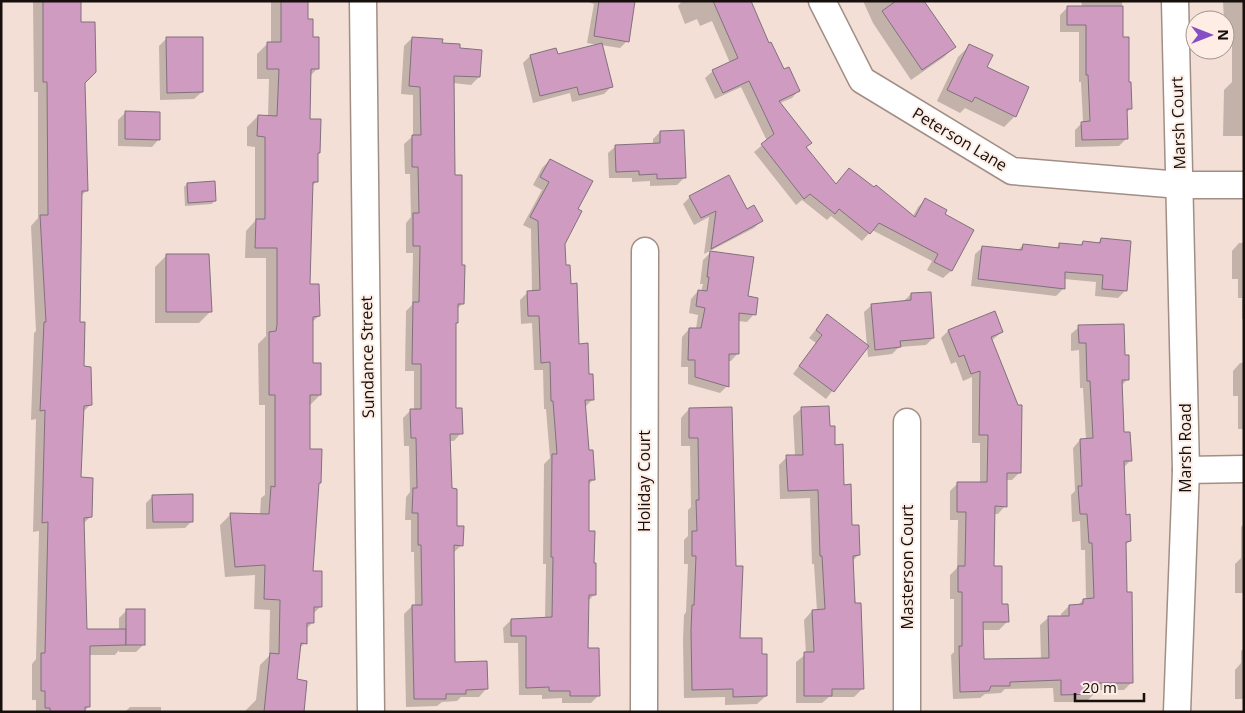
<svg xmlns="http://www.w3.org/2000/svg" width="1245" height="713" viewBox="0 0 1245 713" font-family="'Open Sans',sans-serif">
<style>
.shadow{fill:#0003}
.building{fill:#cf9bc1;stroke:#81717d}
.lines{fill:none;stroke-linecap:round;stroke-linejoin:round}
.minor-casing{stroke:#a18f85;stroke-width:29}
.minor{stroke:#fff;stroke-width:26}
.labels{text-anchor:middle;stroke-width:4;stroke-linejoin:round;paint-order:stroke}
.street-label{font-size:16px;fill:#160f0c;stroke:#fdede5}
</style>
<rect width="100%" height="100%" fill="#f3dfd5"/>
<g class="shadow">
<polygon points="33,1 80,1 86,191 80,197 79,324 83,367 90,405 83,412 80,478 90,517 83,524 85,630 119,630 119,618 126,611 143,645 136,652 119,652 119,650 115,655 89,655 89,706 84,712 36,712 36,700 32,700 32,664 36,659 39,531 33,532 36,419 31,420 34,333 36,331 31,226 38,218 38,92 34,92"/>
<polygon points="271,1 307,1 306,20 318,68 310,76 309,120 319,152 317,154 317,181 312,186 309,285 319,316 312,322 312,364 320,395 310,405 308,450 320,482 318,484 312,572 320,607 312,615 312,623 305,630 305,643 299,649 295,680 303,712 244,712 256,700 260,665 269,656 270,610 254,609 255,575 225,577 220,525 231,514 260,515 261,498 265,495 265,405 259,405 258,344 266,336 266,258 245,258 246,231 255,221 255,147 247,146 247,127 258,116 268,117 269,79 257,79 257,54 267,44 271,44"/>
<polygon points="586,1 634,1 627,41 620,48 601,45 612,86 604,94 572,102 570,93 533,103 523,63 530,56 555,49 557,55 598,45 587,43 594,4"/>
<polygon points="682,1 751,1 768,45 783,71 799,90 792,98 780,103 805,148 835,185 913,216 918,207 925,200 943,215 972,230 951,271 943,278 927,270 932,261 872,230 862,241 831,216 827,220 802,200 796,205 754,152 767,141 741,87 715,99 705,78 713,71 730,63 712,21 700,26 697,19 685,24 678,6"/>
<polygon points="863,1 923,1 954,47 944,57 911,80 873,23"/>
<polygon points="1081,1 1122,1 1122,38 1131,108 1126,113 1127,138 1119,146 1075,147 1075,130 1083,122 1081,82 1079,82 1079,32 1060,32 1060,15 1068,7 1082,7"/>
<polygon points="1223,1 1244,1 1244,136 1223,136 1224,90 1232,82 1232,42 1225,42"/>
<polygon points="167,38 202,92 194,99 160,100 159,46"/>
<polygon points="412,38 458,49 479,77 471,85 453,83 453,176 463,303 457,309 454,324 455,409 461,433 454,441 449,441 451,490 455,527 462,545 453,553 454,663 486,689 479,697 461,697 457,701 442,702 437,706 406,707 404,614 412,606 415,606 414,552 411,552 411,520 405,520 406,497 410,492 409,446 404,446 403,418 411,410 414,410 414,371 405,371 406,311 412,305 413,253 406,253 406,223 411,217 410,174 405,174 404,144 413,136 413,95 401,94 404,46"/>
<polygon points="969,46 986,67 1015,116 1004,127 965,108 960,113 937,101 958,57"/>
<polygon points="125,113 159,139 152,147 118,146 118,120"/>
<polygon points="660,132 685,177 677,185 650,186 650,181 632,182 632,178 609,178 608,153 616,146 653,144 653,139"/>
<polygon points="550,160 577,210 564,244 565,267 578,345 588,375 593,399 585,407 588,451 594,479 588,485 588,532 593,565 595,594 587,602 587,650 599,695 591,703 562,703 562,698 542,699 542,695 519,695 518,643 504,643 503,628 511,620 545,619 546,564 543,564 544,464 550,458 546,409 544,409 543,370 534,370 532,323 521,324 520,300 528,292 532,292 531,229 523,225 542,190 533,185 542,168"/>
<polygon points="187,184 215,200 212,204 185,206 184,187"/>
<polygon points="690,197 761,221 754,228 704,254 709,217 694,225 683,204"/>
<polygon points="1101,239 1125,291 1118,298 1095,296 1096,282 1064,279 1063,289 1056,296 971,286 975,254 983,247 1017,251 1023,245 1055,249 1060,244 1079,246 1083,242 1097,244"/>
<polygon points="1239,243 1244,243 1244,319 1242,319 1242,298 1238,298 1238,279 1232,279 1232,251"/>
<polygon points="711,252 747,298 754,314 747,322 738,321 738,353 731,361 728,361 727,386 720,393 688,384 688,367 681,367 682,337 689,329 696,329 698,315 689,313 691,299 698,291 701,292 703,284 700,284 703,260"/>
<polygon points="166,256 210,312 199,323 155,323 155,267"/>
<polygon points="911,294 933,338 926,345 899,347 892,354 868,357 867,346 826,399 793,374 816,343 809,338 827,316 867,346 864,312 872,305 903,302"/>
<polygon points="1079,327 1124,356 1128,379 1121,386 1123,433 1131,460 1123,468 1125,516 1130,541 1125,545 1126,593 1132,682 1124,690 1094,690 1094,694 1086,702 1054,702 1053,688 1005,689 1001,693 985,694 980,698 953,699 951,655 954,652 954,599 950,599 950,575 957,568 958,520 950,520 950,491 958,483 980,483 980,443 972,443 972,377 963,381 956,362 951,364 941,338 948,331 1002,332 991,341 1020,472 1012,480 1006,480 1005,506 998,514 994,514 992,567 1001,606 1007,622 999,630 982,630 983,661 1041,659 1040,625 1048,618 1061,617 1061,614 1069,606 1077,606 1083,600 1086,600 1085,550 1081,550 1080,521 1072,522 1071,495 1075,491 1073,448 1080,440 1086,440 1083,388 1080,388 1079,350 1071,351 1071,334"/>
<polygon points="1240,363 1244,363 1244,429 1238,429 1238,396 1233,396 1233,371"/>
<polygon points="730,408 739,640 766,696 757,704 725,705 725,697 684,698 683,640 684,615 686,612 688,564 684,564 684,540 688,536 688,510 691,507 690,446 681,446 681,418 689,409"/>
<polygon points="802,408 828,428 834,446 858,555 852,562 863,688 854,697 829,697 822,703 796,703 796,662 806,654 804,620 812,611 817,611 814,564 812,564 810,498 780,499 779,465 787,457 795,456 793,416"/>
<polygon points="153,496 192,521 185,528 146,529 146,503"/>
<polygon points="1244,524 1244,593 1235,593 1235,564 1241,558 1241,527"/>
<polygon points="1244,648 1244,699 1235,699 1235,670 1241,663 1241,651"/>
<polygon points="130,707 161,707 161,712 125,712"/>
</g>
<g class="building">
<polygon points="43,1 81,1 81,22 95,22 96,72 85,83 88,191 82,191 80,322 85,322 84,366 91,367 92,405 84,406 81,477 93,478 92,517 84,518 87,629 126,629 126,645 90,646 90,707 85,707 85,712 50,712 50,708 45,708 45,691 41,691 41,653 45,653 48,522 42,523 45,410 40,411 44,322 46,322 40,215 48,215 47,82 43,82"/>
<polygon points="281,1 308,1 308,19 313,19 313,37 319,37 319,69 311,69 310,119 321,119 320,153 318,153 318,182 313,182 310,284 319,284 320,316 313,317 313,363 321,363 321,395 310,395 310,449 322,449 321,483 319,483 313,571 322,571 322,607 314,607 314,623 307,623 307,644 301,643 297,679 307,681 304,712 264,712 270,653 279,654 280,600 264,599 265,565 235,567 230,513 269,514 271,486 275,487 275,395 269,395 269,332 276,331 277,325 277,248 255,248 256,219 265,219 265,137 257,136 258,115 277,116 279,69 267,69 267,42 281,42"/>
<polygon points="599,1 635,1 629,42 594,36"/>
<polygon points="713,1 751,1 769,43 771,42 784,69 789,67 800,91 779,101 812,143 806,147 836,184 849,168 874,187 876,185 915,217 925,198 947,210 945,214 974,230 952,271 934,262 938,254 879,223 870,234 839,209 835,214 810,194 804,199 761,144 774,134 749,81 723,93 712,70 738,58"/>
<polygon points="896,1 924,1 956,47 922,70 882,11"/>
<polygon points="1067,6 1123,6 1123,37 1129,37 1129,82 1131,82 1132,109 1127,109 1128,139 1082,140 1081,122 1090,121 1088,75 1086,75 1086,25 1067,25"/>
<polygon points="166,37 203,37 203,92 167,93"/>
<polygon points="412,37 443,39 442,43 460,44 460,48 482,50 480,77 454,76 455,175 462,175 462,265 465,265 464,304 458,304 458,323 456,323 456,408 462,408 463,434 450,434 452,488 457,489 457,526 464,526 463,546 454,545 455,662 487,661 488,689 466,690 466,694 446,694 446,699 414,699 412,605 422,605 421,545 418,545 418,513 412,513 413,488 417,488 416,438 411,438 410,409 421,409 421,364 412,364 413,302 419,302 420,246 413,246 413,213 419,213 418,167 412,167 412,135 421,135 420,87 409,86"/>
<polygon points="602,43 613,87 579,95 577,87 540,96 530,55 556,48 558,54"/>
<polygon points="969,44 993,55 987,67 1029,87 1016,117 975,97 972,102 947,90"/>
<polygon points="125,111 160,112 160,140 125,139"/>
<polygon points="684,130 686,178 657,179 657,174 639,175 639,171 616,172 615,145 660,143 660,131"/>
<polygon points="550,159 593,181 578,209 582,211 565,244 566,265 570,265 571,284 577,283 579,344 588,343 589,374 593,374 594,400 585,400 589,450 593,450 595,480 589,480 589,531 595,531 594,563 596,563 596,595 589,595 588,648 599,648 600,696 570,696 570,691 549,691 549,687 526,688 526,636 511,636 511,619 552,617 553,557 551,557 552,454 557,454 553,401 551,401 550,362 541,363 539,316 528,316 527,291 540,290 538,221 530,217 549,182 540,177"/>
<polygon points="729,175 747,209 754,205 763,221 711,249 716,211 701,218 689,196"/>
<polygon points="215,181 216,201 188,203 187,183"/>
<polygon points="1101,238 1131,241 1127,291 1102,289 1103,275 1065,272 1065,289 978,279 982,246 1022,250 1023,244 1059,248 1059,243 1082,245 1083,241 1100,243"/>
<polygon points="710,251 754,257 748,296 758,298 756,315 739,313 739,354 729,354 729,387 695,377 695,360 688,360 689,328 701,328 705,308 696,306 698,290 707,291 709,277 707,277"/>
<polygon points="166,254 209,254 212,312 166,312"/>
<polygon points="931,292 934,338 900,341 901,347 875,350 871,304 911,300 911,293"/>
<polygon points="995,311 1003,332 991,337 1018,405 1022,405 1021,473 1007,473 1007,507 995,506 994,566 1002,566 1002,604 1008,604 1009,622 983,622 984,659 1049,658 1048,616 1069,616 1069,605 1083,604 1083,599 1094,598 1092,543 1089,543 1087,514 1080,514 1078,486 1082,486 1080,439 1093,438 1090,381 1087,381 1086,343 1079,343 1078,325 1124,324 1125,355 1129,355 1129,380 1122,380 1124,432 1130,432 1132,461 1124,461 1126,515 1130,514 1131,541 1126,542 1127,592 1132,592 1133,683 1095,683 1095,694 1061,695 1061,680 1010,682 1010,686 991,686 989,691 960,692 959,646 962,646 962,592 958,592 958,566 965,566 966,512 957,512 957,482 987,482 988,435 979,435 980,371 971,374 964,355 959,357 948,330"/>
<polygon points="827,314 869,346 834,392 799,366 822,335 816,330"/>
<polygon points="829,406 830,426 835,426 835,445 843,444 844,485 851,484 852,525 859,525 860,555 853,556 855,603 861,603 864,689 832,689 832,696 804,696 804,652 814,652 812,610 825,609 822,556 820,556 818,490 788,491 786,455 803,455 801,407"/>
<polygon points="732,407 736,566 743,566 740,638 762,638 762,654 767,654 767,696 733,697 733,689 692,690 691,631 692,605 694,605 696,556 692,556 692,531 697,531 696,500 699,500 698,438 689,438 689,408"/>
<polygon points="193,494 193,522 153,522 152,495"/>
<rect x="126" y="609" width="19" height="36"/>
</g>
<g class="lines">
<defs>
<g id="minor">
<polyline points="363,1 371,712"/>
<polyline points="822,1 862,80 1012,171 1180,185 1244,185"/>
<polyline points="1175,1 1186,470 1177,712"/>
<polyline points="907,422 907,712"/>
<polyline points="1186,470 1244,469"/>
<polyline points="644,712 645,251"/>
</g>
</defs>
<use href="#minor" class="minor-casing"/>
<use href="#minor" class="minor"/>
</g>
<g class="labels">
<g class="street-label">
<text transform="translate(1178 123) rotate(-92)" y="6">Marsh Court</text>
<text transform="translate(960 139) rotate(31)" y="6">Peterson Lane</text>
<text transform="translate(367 357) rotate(-91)" y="6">Sundance Street</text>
<text transform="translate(1185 448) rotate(-90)" y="6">Marsh Road</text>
<text transform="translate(644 481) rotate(-90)" y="6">Holiday Court</text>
<text transform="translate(907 567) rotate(-90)" y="6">Masterson Court</text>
</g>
</g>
<rect width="1245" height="713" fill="none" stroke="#160f0c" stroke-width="5"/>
<g transform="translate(1210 35) rotate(90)"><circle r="24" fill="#fdede5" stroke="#a1948e"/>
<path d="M0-4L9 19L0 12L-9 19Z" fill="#854ec5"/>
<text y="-8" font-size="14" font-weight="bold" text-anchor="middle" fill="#160f0c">N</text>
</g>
<path d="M1075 693v8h69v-8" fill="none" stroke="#160f0c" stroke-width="2.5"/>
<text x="1082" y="693" font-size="15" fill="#160f0c" stroke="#fdede5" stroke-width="4" paint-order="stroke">20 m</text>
</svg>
